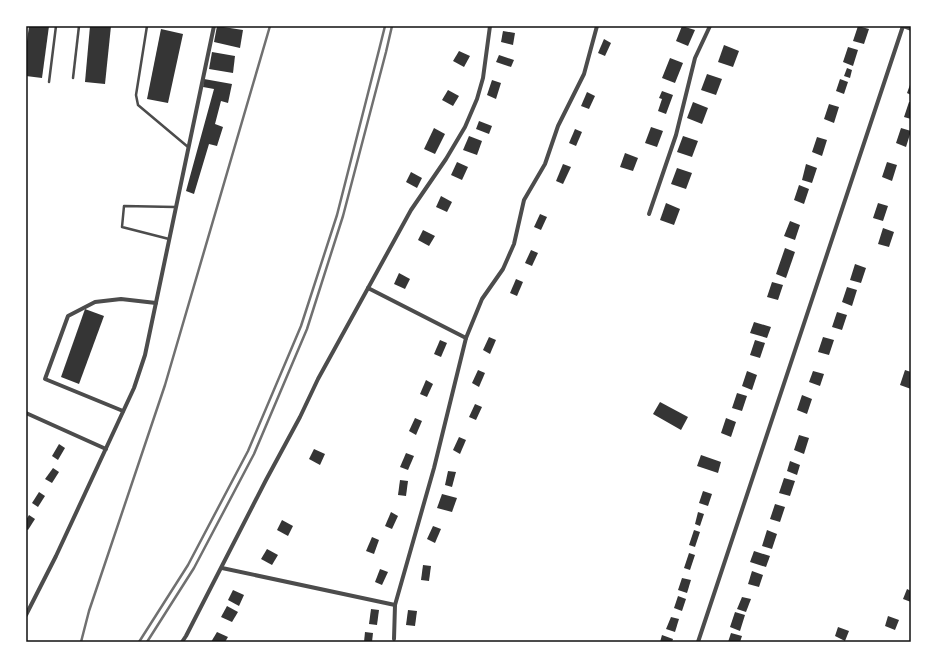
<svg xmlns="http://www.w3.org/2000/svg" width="937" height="668" viewBox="0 0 937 668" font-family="Lato,sans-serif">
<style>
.building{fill:#353535}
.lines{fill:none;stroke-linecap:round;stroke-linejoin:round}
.service{stroke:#4c4c4c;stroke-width:2.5}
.minor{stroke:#4c4c4c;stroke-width:4}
.rail{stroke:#707070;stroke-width:2.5}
.neatline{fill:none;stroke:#111;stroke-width:1.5}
</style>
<rect width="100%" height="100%" fill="#fff"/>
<g class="building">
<polygon points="29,26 49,26 42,78 26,76 26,49"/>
<polygon points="90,26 111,26 105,84 85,82"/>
<polygon points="217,26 243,30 240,48 214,42"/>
<polygon points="682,26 695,30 688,46 676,41"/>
<polygon points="858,26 869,29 864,44 853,41"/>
<polygon points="161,29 183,34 168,103 147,99"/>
<polygon points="503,31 515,33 513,45 501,42"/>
<polygon points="604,39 611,43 605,56 598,53"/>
<polygon points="724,45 739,51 733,67 718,62"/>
<polygon points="848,47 858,50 853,66 843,62"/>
<polygon points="459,51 470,56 464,67 453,61"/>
<polygon points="212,52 235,56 233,73 209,69"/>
<polygon points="499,55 514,60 511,67 496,62"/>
<polygon points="670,58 683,63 675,83 662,78"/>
<polygon points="847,68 852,70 850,78 844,76"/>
<polygon points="707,74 722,79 716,95 701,90"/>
<polygon points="204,79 232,84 228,103 221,101 215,124 223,127 217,146 209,144 194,194 186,191 214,89 203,87"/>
<polygon points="840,79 848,82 844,94 836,91"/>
<polygon points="492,80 501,83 496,99 487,95"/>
<polygon points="911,82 911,95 907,93"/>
<polygon points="448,90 459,96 453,106 442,100"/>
<polygon points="662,91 673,95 666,114 658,111 662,99 659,98"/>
<polygon points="587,92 595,96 589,109 581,106"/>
<polygon points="693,102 708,108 702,124 687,118"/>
<polygon points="909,102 911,102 911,119 904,117"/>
<polygon points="829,104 839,107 834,123 824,119"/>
<polygon points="479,121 492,126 489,134 476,129"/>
<polygon points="651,127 663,131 657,147 645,143"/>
<polygon points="434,128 445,134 435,154 424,149"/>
<polygon points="901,128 911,131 906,147 896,143"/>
<polygon points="575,129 582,132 576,146 569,143"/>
<polygon points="469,136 482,141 477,155 463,150"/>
<polygon points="683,136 698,141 692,157 677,152"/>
<polygon points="817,137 827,140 822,156 812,152"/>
<polygon points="625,153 638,158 633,171 620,167"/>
<polygon points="457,162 468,167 462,180 451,175"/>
<polygon points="887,162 897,165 892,181 882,177"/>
<polygon points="563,164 571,167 563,184 556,181"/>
<polygon points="806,164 817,168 812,183 802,180"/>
<polygon points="677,168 692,173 686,189 671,184"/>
<polygon points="411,172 422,178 417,188 406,182"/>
<polygon points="799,185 809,189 804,204 794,200"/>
<polygon points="441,196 452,202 447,212 436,207"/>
<polygon points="666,203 680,209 674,225 660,220"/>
<polygon points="878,203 888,206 883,221 873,218"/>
<polygon points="540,214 547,217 541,230 534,227"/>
<polygon points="790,221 800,225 795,240 784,236"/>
<polygon points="883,228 894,232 889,247 878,244"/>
<polygon points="423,230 435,236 429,246 418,240"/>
<polygon points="785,248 795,252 786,278 776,274"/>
<polygon points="531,250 538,253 532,266 525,263"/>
<polygon points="855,264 866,268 861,283 850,280"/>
<polygon points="399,273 410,279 405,289 394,284"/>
<polygon points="516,279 523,282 517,296 510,293"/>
<polygon points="772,282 783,285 778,300 767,297"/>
<polygon points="847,287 857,290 852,306 842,302"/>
<polygon points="85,309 104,316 79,384 61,377"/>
<polygon points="837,312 847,315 842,330 832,327"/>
<polygon points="754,322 771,327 767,338 750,333"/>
<polygon points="489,337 496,340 490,354 483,350"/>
<polygon points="823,337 834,340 829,355 818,352"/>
<polygon points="440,340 447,343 441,357 434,354"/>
<polygon points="755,340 765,343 760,358 750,355"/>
<polygon points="478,370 485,373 479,387 472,383"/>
<polygon points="905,370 911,372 911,389 900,385"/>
<polygon points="747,371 757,375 752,390 742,386"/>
<polygon points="813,371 824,374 820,386 809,382"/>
<polygon points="426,380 433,384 427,397 420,394"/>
<polygon points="737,393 747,396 742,411 732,408"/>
<polygon points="802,395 812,399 807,414 797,410"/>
<polygon points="660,402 688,417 681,430 653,414"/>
<polygon points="475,404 482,407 476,420 469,417"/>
<polygon points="415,418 422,421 416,435 409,431"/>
<polygon points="726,418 736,422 731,437 721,433"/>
<polygon points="799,435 809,438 804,454 794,450"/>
<polygon points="459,437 466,440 460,454 453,450"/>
<polygon points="59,444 65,448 58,460 52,456"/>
<polygon points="314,449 325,454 320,465 309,459"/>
<polygon points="406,453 414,456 408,470 400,467"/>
<polygon points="701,455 721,462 718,473 697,466"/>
<polygon points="790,461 800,465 797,475 787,471"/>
<polygon points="53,468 59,472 52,483 45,479"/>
<polygon points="448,471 456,472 452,487 445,485"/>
<polygon points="784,478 795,481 790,496 779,493"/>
<polygon points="400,480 408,481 406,496 398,495"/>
<polygon points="703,491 712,494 708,506 699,503"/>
<polygon points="39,492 45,496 38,507 32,503"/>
<polygon points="442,494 457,498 452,512 437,508"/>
<polygon points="775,504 785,507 780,522 770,519"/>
<polygon points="391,512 398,516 392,529 385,526"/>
<polygon points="698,512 704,514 700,526 695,524"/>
<polygon points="29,515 35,519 28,530 26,529 26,520"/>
<polygon points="282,520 293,526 288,536 277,530"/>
<polygon points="433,526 441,529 435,543 427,539"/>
<polygon points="694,530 700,532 695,547 689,545"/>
<polygon points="767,530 777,534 772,549 762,546"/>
<polygon points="372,537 379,540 374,554 366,551"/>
<polygon points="267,549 278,555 272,565 261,559"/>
<polygon points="754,551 770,556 766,567 750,562"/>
<polygon points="689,553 695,555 690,570 684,568"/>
<polygon points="423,565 431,566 429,581 421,580"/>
<polygon points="380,569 388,572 382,585 375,582"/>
<polygon points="752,571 763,575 759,587 748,584"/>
<polygon points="682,578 691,580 687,593 678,590"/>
<polygon points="907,589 911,591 911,602 903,599"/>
<polygon points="233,590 244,595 239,606 228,600"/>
<polygon points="678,596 686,599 682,611 674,608"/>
<polygon points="742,597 751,599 746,612 737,609"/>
<polygon points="227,606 238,612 232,622 221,617"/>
<polygon points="371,609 379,610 377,625 369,624"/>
<polygon points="408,610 417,611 415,626 406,625"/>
<polygon points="735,612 745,615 740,631 730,627"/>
<polygon points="888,616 899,620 895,630 885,626"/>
<polygon points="671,617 679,619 675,632 666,629"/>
<polygon points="838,627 849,631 845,641 835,636"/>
<polygon points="217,632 228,637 225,642 211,642"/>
<polygon points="365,632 373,633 372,642 364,642"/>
<polygon points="731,633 742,636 740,642 728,642"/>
<polygon points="662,635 673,639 672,642 660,642"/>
</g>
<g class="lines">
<g class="service">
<polyline points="147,26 136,95 138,105 188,147"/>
<polyline points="73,78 79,26"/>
<polyline points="49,82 56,26"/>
<polyline points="169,239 122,227 124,206 175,207"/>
</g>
<g class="minor">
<polyline points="649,214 676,135 695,58 710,26"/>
<polyline points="368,288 466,338"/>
<polyline points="123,411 45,379 68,316 95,302 121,299 156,303"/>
<polyline points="26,413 106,449"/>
<polyline points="222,568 395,605"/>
<polyline points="26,615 56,556 134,388 145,355 214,26"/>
<polyline points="394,639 395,605 434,468 466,338 482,299 503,269 514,244 524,200 545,164 558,126 584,74 597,26"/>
<polyline points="182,642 186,636 266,480 300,417 318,379 411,210 446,159 465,127 477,99 483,78 490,26"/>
<polyline points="698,642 903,26 911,29"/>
</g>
<g class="rail">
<polyline points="81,642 89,611 165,385 270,26"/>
<polyline points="139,642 188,565 248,451 301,326 337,215 379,50 385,26"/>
<polyline points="147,642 194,568 254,454 307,329 343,216 386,52 392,26"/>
</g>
</g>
<rect width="937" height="668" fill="none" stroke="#ffffff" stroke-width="54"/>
<rect x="27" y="27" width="883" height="614" class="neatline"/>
</svg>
